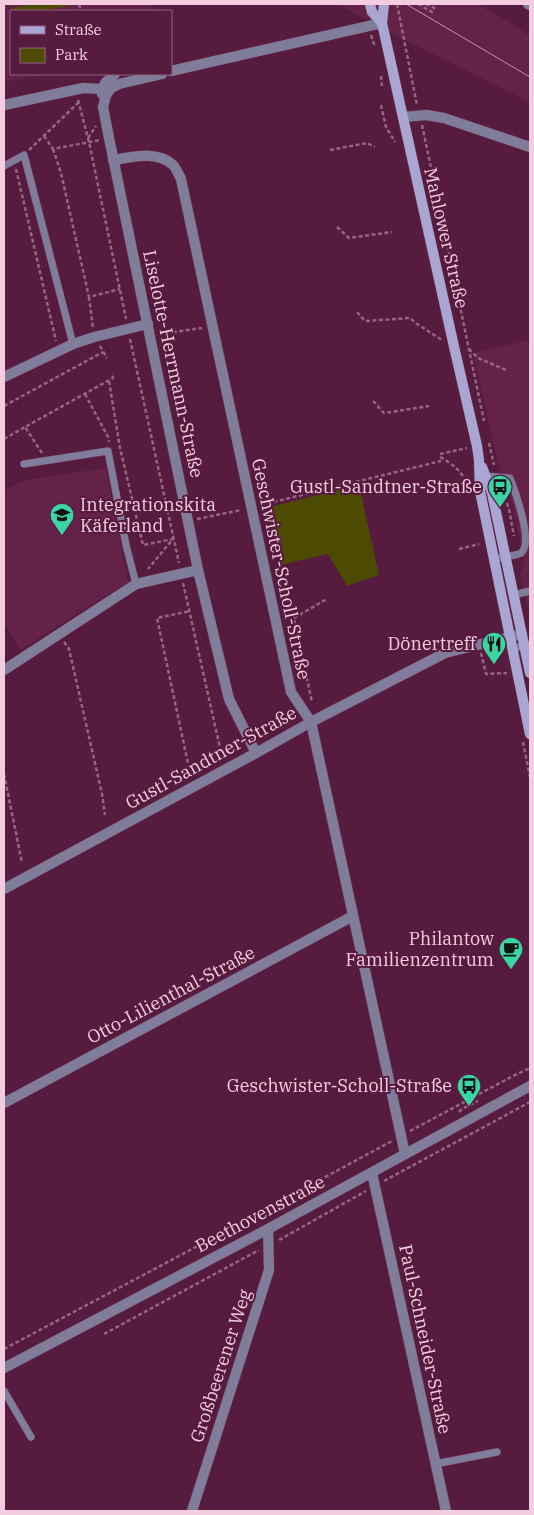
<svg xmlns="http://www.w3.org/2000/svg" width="534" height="1515" viewBox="0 0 534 1515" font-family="'IBM Plex Serif',serif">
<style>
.built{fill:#642249}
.green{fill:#4d4a02}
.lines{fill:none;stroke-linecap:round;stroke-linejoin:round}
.service-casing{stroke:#723b5b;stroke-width:8}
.minor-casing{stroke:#723b5b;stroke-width:11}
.secondary-casing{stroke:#723b5b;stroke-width:11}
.path{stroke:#986581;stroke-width:2.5;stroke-dasharray:4 2.5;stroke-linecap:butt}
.service{stroke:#7f7d9a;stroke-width:7}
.minor{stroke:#7f7d9a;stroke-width:10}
.secondary{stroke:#a9a6d4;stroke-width:10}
.tram{stroke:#c195ac;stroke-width:1}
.labels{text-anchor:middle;stroke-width:4;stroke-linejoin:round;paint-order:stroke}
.street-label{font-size:18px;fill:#f3cddf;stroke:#561b3e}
.poi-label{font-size:18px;fill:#f3cddf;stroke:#561b3e;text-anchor:end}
</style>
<rect width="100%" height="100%" fill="#561b3e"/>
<g class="built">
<polygon points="4,4 152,4 154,11 11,11 11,74 44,74 4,82"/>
<polygon points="337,4 477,4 511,23 530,36 530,102 409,42"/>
<polygon points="530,340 530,614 529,614 520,575 524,563 513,506 498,462 473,353"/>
<polygon points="106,468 128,582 20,650 4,623 4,490 25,480"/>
</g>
<g class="green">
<polygon points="36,4 72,4 72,5 41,11 13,11 12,8"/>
<polygon points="359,485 379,575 347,586 328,554 280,565 265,508"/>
</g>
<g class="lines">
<defs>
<g id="service">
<polyline points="4,166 24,155 73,344"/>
<polyline points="24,464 108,451 126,545 136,584"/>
<path d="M486,476L510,478C515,491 534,543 521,553C516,556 501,557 494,559"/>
<polyline points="513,595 530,591"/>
<polyline points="513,648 530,645"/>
<polyline points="4,1391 31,1437"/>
<polyline points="435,1464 497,1452"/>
</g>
<g id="minor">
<polyline points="528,4 530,5"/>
<polyline points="171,71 382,23"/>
<polyline points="162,74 119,84 111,88 106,95 103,107 109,138 198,570 229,699 256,753"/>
<polyline points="102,94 105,83 115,74"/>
<polyline points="4,105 83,88 103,89"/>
<polyline points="403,117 426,115 444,118 530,147"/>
<path d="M113,160C132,157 157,150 173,165C176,168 179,175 181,179L291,692L311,722L405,1154"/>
<polyline points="4,377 73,344 94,337 148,324"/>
<polyline points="4,670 136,584 198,570"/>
<polyline points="4,889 256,753 311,722 445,653 522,634"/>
<polyline points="4,1103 353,916"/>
<polyline points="372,1173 446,1511"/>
<polyline points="4,1368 268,1229 530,1086"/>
<polyline points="192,1511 269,1270 268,1229"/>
</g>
<g id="secondary">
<polyline points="370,4 372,12 382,23"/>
<polyline points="384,4 382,23 455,351 477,446 479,460 480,491 530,734"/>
<polyline points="482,467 492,493 530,673"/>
</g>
</defs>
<use href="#service" class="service-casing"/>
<use href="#minor" class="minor-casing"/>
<use href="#secondary" class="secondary-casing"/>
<g class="path">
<polyline points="79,4 81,11"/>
<polyline points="397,4 417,105"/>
<polyline points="418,4 432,12 434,8"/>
<polyline points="426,4 434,8 436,4"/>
<polyline points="371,35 375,47"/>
<polyline points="381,76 382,86"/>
<polyline points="78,100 89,142 126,319"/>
<polyline points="381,105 386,127 395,142"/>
<polyline points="422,125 484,421"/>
<polyline points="44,136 53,149 100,140"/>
<polyline points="88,138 96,126"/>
<polyline points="53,149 61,173 89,297 120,289"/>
<polyline points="29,150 79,102"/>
<polyline points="330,150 367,143 375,147"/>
<polyline points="16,169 56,341"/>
<polyline points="337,227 349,238 392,232"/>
<polyline points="89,297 93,328"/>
<polyline points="357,312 365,321 410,318 417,324 442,340"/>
<polyline points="160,334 202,328"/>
<polyline points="130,339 179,563"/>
<polyline points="100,346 107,358"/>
<polyline points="469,349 478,358 506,370"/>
<polyline points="109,381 120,448 143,545 173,539 148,569"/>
<polyline points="85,394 108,437 109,442"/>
<polyline points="373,401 384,413 429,406"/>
<polyline points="4,406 103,352"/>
<polyline points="4,439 25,427"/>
<polyline points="489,443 494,465"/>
<polyline points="42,453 25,427 113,378 112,373"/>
<polyline points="440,454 467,448"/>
<path d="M440,457C454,465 462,471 468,486"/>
<polyline points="507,503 509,509 514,536"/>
<polyline points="261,505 441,461"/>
<polyline points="197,519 241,510"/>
<polyline points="459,549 479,544"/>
<polyline points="183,583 221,752 189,768 157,618 190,611"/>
<polyline points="290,601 312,702"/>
<polyline points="294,618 327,599"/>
<polyline points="64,642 69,649 102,794 105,815"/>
<polyline points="481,653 486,674 507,673"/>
<polyline points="523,742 530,777"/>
<polyline points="4,774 22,863"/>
<polyline points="459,1112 462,1109 478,1101"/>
<polyline points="410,1131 513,1076 530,1068"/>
<polyline points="384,1181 530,1102"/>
<polyline points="279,1240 366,1191"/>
<polyline points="104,1334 259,1250"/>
<polyline points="4,1349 179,1256 392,1141"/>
</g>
<use href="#service" class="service"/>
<use href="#minor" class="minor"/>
<use href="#secondary" class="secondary"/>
<polyline class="tram" points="406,4 530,77"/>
</g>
<defs>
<symbol id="bus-pin" viewBox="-11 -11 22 30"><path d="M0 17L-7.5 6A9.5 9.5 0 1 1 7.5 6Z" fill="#3ad4a5" stroke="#561b3e"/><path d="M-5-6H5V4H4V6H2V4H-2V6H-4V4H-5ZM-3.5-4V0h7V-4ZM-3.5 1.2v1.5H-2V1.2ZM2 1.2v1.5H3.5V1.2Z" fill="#111"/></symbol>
<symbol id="school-pin" viewBox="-11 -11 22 30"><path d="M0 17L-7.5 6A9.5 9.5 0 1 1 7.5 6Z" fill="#3ad4a5" stroke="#561b3e"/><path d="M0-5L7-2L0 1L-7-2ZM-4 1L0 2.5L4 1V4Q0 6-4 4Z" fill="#111"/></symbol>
<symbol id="restaurant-pin" viewBox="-11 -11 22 30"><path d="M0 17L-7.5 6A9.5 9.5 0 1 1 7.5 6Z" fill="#3ad4a5" stroke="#561b3e"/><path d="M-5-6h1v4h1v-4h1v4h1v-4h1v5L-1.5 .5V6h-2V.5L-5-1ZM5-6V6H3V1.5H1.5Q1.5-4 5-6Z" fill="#111"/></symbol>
<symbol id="cafe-pin" viewBox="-11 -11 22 30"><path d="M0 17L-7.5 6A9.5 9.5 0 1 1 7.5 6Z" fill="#3ad4a5" stroke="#561b3e"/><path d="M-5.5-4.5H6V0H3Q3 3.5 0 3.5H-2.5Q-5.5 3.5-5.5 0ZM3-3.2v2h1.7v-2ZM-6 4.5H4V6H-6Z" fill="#111"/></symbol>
</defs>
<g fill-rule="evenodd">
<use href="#bus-pin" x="486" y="473" width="28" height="38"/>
<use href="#school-pin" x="48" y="501" width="28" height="38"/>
<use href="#restaurant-pin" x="480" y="630" width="28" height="38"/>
<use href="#cafe-pin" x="497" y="935" width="28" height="38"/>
<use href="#bus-pin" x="455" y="1072" width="28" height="38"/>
</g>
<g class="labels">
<g class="street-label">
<text transform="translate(446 238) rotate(77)" y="6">Mahlower Straße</text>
<text transform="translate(173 364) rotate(78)" y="6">Liselotte-Herrmann-Straße</text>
<text transform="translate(281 569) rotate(78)" y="6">Geschwister-Scholl-Straße</text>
<text transform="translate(211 758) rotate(-29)" y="6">Gustl-Sandtner-Straße</text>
<text transform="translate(171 995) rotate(-28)" y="6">Otto-Lilienthal-Straße</text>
<text transform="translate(260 1214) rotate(-28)" y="6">Beethovenstraße</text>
<text transform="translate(425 1339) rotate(78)" y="6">Paul-Schneider-Straße</text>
<text transform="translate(221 1366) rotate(-72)" y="6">Großbeerener Weg</text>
</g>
<g class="poi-label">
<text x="482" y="493">Gustl-Sandtner-Straße</text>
<text x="80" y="511" text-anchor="start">Integrationskita<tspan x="80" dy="21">Käferland</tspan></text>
<text x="476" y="650">Dönertreff</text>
<text x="494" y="945">Philantow<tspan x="494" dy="21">Familienzentrum</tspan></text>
<text x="452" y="1092">Geschwister-Scholl-Straße</text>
</g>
</g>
<rect width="534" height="1515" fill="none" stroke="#f3cddf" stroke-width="10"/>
<rect x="10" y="10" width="162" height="65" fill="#561b3e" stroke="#95627e"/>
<rect x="20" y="26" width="25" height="8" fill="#a9a6d4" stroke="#95627e"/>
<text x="55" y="35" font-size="15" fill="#f3cddf">Straße</text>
<rect x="20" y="48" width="25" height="15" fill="#4d4a02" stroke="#95627e"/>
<text x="55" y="60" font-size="15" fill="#f3cddf">Park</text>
</svg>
